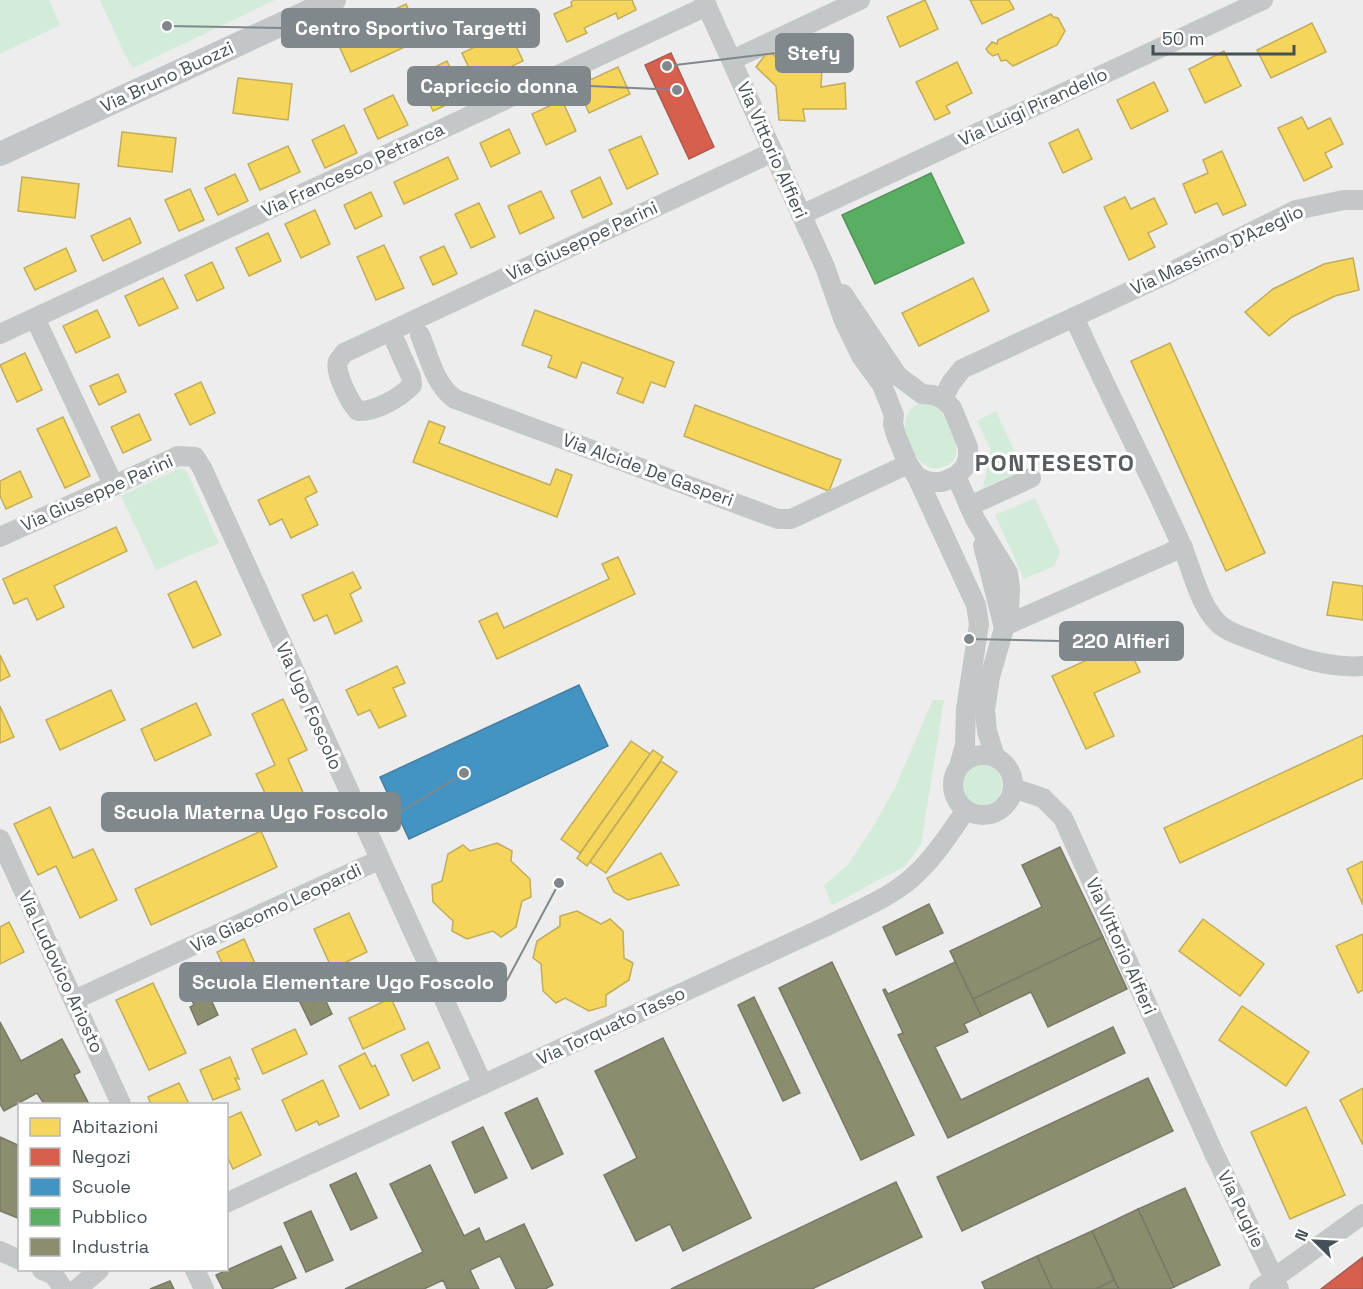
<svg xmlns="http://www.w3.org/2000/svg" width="1363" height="1289" viewBox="0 0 1363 1289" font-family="'Space Grotesk',sans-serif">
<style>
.green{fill:#d3ebd9}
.homes{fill:#f6d55c;stroke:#c1ad5a;stroke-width:1.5}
.shops{fill:#d6604d;stroke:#ab5c50;stroke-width:1.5}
.schools{fill:#4393c3;stroke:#447fa3;stroke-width:1.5}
.public{fill:#5aae61;stroke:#54925e;stroke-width:1.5}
.industry{fill:#8c8c6e;stroke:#777a67;stroke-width:1.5}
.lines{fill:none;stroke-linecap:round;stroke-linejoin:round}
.minor{stroke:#c4c7c8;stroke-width:20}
.major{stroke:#c2c6c8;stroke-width:24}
.labels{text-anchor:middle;stroke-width:6;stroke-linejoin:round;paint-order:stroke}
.street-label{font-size:18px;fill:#465157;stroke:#fff}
.district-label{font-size:24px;font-weight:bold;letter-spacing:1.5px;fill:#595d60;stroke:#fff}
.leader{fill:none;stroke:#80888c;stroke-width:2}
.callout-dot{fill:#80888c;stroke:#fff;stroke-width:2}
.callout{fill:#80888c;stroke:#80888c;stroke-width:2}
.callout-label{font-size:20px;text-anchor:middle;font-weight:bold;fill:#fff}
</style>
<rect width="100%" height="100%" fill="#ededed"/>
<g class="green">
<polygon points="0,0 49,0 60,25 0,54"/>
<polygon points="100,0 275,0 133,68 125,55"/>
<path d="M926,403C928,404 933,405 935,406C941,409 945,418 948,425C955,438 964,460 943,467C911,478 885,405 926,403Z"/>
<polygon points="996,411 1023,470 983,488 991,450 977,421"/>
<polygon points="180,468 186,470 219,543 156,570 121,496"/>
<polygon points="1035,498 1060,552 1054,566 1024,579 995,515"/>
<polygon points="933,700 944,700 921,844 905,866 832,905 824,885 848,865 873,827 895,788"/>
<circle cx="982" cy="785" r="20"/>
</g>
<g class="homes">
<polygon points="574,0 632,0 636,10 618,19 616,13 584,28 587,33 567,42 554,14 572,6 571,2"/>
<polygon points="925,0 938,29 900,47 887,17"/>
<polygon points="970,0 1009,0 1014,9 982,24"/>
<polygon points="406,4 422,39 351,72 335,37"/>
<polygon points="1051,14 1053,17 1058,18 1065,31 1057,45 1013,66 1006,60 1001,61 998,54 993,56 989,53 986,49 992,42 997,44 998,40"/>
<polygon points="1312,23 1326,52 1271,78 1257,50"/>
<polygon points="509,31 523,61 476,83 462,53"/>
<polygon points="804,33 825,42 811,69 822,67 821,87 845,83 846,109 803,109 805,121 779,120 776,86 756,67 769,50 779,61"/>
<polygon points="1224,51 1241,86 1205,103 1189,69"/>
<polygon points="447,61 464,97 433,111 416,76"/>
<polygon points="957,62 972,93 946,106 950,113 935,120 916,82"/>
<polygon points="618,67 630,94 589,113 577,86"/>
<polygon points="238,78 292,84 288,120 233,113"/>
<polygon points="1154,82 1168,111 1131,129 1117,100"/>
<polygon points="393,95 408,125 378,139 364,109"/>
<polygon points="562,100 576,131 546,145 532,114"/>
<polygon points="1302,117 1308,129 1330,118 1343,144 1325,153 1332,167 1304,181 1278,128"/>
<polygon points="344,125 357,153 325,168 312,140"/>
<polygon points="509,129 520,153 491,167 480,143"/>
<polygon points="1078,129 1092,159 1063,173 1049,143"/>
<polygon points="122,132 176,138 172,172 118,166"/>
<polygon points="641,136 658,174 627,189 609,150"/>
<polygon points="288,146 300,172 260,190 248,164"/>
<polygon points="1222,151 1246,205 1223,215 1217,203 1195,213 1183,184 1208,173 1203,160"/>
<polygon points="448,157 458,179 404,204 394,182"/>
<polygon points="235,174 248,201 218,215 205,188"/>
<polygon points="22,177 79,184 75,218 18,211"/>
<polygon points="600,177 612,204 583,218 571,191"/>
<polygon points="190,189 204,220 179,231 165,200"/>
<polygon points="541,191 554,218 520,234 508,206"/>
<polygon points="371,192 382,216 355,229 344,205"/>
<polygon points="1125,197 1131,209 1154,198 1167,224 1148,233 1155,247 1129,260 1104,207"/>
<polygon points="479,203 495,237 471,248 455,214"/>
<polygon points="315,210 330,244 301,258 285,224"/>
<polygon points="130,218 141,243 103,261 91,236"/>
<polygon points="268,233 281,261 249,276 236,248"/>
<polygon points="384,245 404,288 376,300 357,257"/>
<polygon points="444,246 457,274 433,285 420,257"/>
<polygon points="66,248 76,271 35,290 24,268"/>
<polygon points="1353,258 1359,290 1335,296 1292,317 1269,336 1245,312 1273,289 1324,264"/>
<polygon points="212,262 224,288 197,301 185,275"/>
<polygon points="163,278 178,308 139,326 125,296"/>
<polygon points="973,278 989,311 919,346 902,313"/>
<polygon points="97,310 110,337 76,353 63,326"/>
<polygon points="535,310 674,362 665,387 651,382 643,403 617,393 623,378 582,362 576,378 548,367 552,356 522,345"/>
<polygon points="1170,343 1265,553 1226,571 1131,361"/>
<polygon points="25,353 42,390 17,402 0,365"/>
<polygon points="118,374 126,392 99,405 90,386"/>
<polygon points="201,382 215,413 190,425 175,394"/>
<polygon points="695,405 841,460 829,491 684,436"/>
<polygon points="139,414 151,440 123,453 111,427"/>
<polygon points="63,417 90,476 65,488 37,429"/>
<polygon points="429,421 445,427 439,443 550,485 556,469 572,475 557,517 413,462"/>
<polygon points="20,471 32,497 6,509 0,496 0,481"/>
<polygon points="309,476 317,492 305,498 318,525 291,538 282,519 270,525 258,500"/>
<polygon points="116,527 127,551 54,586 64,607 37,620 27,598 14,604 3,579"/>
<polygon points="618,557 635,594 497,659 479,621 497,613 504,628 609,579 602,564"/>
<polygon points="353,572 361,588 350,594 362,621 335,634 327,615 314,621 302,595"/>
<polygon points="196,581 221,635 193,648 168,594"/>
<polygon points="1333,582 1363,586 1363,620 1327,615"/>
<polygon points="1126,642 1140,672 1094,693 1114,736 1086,749 1052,676"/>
<polygon points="0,655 10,676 0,681"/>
<polygon points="397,666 405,683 393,688 406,716 379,728 370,710 358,715 346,690"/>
<polygon points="111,690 125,720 60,750 46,720"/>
<polygon points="283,699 307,750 288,759 311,810 280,825 256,774 275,765 252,714"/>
<polygon points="196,703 211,735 155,761 141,729"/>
<polygon points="0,706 14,737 0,743"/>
<polygon points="1363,735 1363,778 1180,863 1164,828"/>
<polygon points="631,741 650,754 580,853 561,839"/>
<polygon points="653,750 663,757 587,866 577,858"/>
<polygon points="661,761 677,772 606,873 590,862"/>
<polygon points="50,807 73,858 93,849 117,900 80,918 56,866 38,875 14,824"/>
<polygon points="261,831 277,867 151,925 135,889"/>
<polygon points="497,843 512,851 511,861 530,879 531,897 522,901 516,927 501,937 493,931 467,939 452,931 453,921 433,902 432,885 442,881 448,854 463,845 470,851"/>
<polygon points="661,853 679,885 628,900 614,892 607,878"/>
<polygon points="1363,861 1363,905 1347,869"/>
<polygon points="577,911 601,924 610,919 623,931 624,958 633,963 629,980 606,995 606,1006 589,1011 565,998 556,1003 543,991 541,964 533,958 537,941 560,926 560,916"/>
<polygon points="349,913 367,952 332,969 314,929"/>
<polygon points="1203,919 1264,964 1240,996 1179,951"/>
<polygon points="9,922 24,952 0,964 0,927"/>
<polygon points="1363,934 1363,990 1358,993 1336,946"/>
<polygon points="244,939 258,970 231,982 217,952"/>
<polygon points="153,983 186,1053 149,1070 116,1000"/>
<polygon points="391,998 405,1029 363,1049 349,1018"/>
<polygon points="1242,1006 1309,1052 1286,1086 1219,1040"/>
<polygon points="295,1029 307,1054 263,1074 252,1049"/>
<polygon points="428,1042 440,1068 413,1081 401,1055"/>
<polygon points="365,1053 372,1067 375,1065 389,1095 360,1109 339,1066"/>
<polygon points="230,1057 239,1079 235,1078 240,1089 213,1100 200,1070"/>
<polygon points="323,1080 339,1116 319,1125 317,1121 296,1131 282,1100"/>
<polygon points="179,1083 189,1104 151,1104 148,1097"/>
<polygon points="1363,1088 1363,1145 1340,1100"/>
<polygon points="1306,1107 1345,1195 1290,1219 1251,1132"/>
<polygon points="241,1112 261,1155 233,1169 226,1154 226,1119"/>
</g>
<g class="shops">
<polygon points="671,53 714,147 689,159 645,65"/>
<polygon points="1363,1257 1363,1289 1321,1289"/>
</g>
<polygon class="schools" points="579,685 608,746 409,839 380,777"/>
<polygon class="public" points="931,173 964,243 875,284 842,215"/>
<g class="industry">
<polygon points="1060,847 1103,937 973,999 950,951 1042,907 1022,865"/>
<polygon points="929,904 943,933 896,955 883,927"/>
<polygon points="1103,937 1127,989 1048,1027 1031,992 981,1016 973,999"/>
<polygon points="832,962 914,1135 861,1160 779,988"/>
<polygon points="955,962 981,1016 964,1024 968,1032 935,1047 961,1100 1113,1027 1125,1053 948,1138 898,1035 903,1033 883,990 885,989 888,994"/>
<polygon points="203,982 218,1015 198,1025 190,1007 194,1005 187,990"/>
<polygon points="307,989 313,1002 324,997 332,1014 311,1025 296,994"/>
<polygon points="754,997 800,1093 783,1101 738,1005"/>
<polygon points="0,1022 21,1061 62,1039 80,1072 74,1075 89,1104 44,1104 37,1093 4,1111 0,1104"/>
<polygon points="663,1038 751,1218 683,1251 670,1224 636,1241 604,1175 637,1158 595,1071"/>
<polygon points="1148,1078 1173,1131 962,1231 937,1177"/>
<polygon points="537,1098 563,1154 532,1169 505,1113"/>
<polygon points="483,1127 507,1178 475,1193 452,1142"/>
<polygon points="0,1137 20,1146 20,1219 0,1211"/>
<polygon points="430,1165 464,1236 479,1228 485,1242 524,1224 553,1285 545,1289 516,1289 500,1256 470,1270 479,1289 447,1289 443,1280 424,1289 345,1289 423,1252 390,1184"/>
<polygon points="356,1173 377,1218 351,1230 330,1185"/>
<polygon points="896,1182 922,1237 812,1289 671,1289"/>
<polygon points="1185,1188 1220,1265 1174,1287 1138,1209"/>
<polygon points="1138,1209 1174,1287 1169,1289 1119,1289 1092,1231"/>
<polygon points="311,1211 333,1260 306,1272 284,1223"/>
<polygon points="1092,1231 1114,1280 1096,1289 1052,1289 1037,1256"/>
<polygon points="281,1246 296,1278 271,1289 223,1289 216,1275"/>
<polygon points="1037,1256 1052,1289 985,1289 982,1282"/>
<polygon points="1114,1280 1119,1289 1096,1289"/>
<polygon points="170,1281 174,1289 150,1289"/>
</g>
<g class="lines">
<g class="minor">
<polyline points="704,0 825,267 844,321 861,356 882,385 894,415 893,424 896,435 908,464 917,477 976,605 979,624 966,709 965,745 960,763"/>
<polyline points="732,60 860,0"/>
<polyline points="801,215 1263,0"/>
<polyline points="843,294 898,376 922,394 933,395 943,399 952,408 968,447 968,458 965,467 956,476 942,482 930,482 917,477"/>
<path d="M1074,317C1108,393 1147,468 1181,544C1193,570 1198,605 1220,625C1231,634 1245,637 1257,642C1292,655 1326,669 1363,666"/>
<polyline points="35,318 114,486"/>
<path d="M391,332L411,377L412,385C400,398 375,412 358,411C350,403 334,372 338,361C339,360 344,353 344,353L773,152"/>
<polyline points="0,334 707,6"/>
<path d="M420,335C429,357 435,385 455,399L778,519H791L908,464"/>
<polyline points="943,399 951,383 962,369 1161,277 1296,210 1344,200 1363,200"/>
<polyline points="956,476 975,519 1008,573 1010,589 1009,611 990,677 985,710 987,731 995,757"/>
<polyline points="969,506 1031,478"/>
<polyline points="0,537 178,456 195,457 202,468 483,1085"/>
<polyline points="983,545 1003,624"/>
<polyline points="1004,626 1183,547"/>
<circle cx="983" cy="785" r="30"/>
<polyline points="1013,788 1043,798 1063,818 1213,1151 1279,1289"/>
<polyline points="0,839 121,1104"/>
<polyline points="74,1000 379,860"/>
<path d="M226,1203L827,926C857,910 894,897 918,872C937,854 951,831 966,810"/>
<polyline points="0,1251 20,1260"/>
<polyline points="42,1270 54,1275 63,1289"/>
<polyline points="195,1270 204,1289"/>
<polyline points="77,1289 99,1270"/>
<polyline points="1259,1289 1363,1214"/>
</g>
<polyline class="major" points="0,154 334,0"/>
</g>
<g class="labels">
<g class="street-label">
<text transform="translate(167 77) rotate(-25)" y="6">Via Bruno Buozzi</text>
<text transform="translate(1033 107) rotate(-25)" y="6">Via Luigi Pirandello</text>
<text transform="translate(772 150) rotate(66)" y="6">Via Vittorio Alfieri</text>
<text transform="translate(353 170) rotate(-25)" y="6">Via Francesco Petrarca</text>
<text transform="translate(582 241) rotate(-25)" y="6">Via Giuseppe Parini</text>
<text transform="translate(1217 250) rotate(-25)" y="6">Via Massimo D'Azeglio</text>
<text transform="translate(648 470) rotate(20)" y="6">Via Alcide De Gasperi</text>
<text transform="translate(97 493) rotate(-24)" y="6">Via Giuseppe Parini</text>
<text transform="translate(309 706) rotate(66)" y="6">Via Ugo Foscolo</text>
<text transform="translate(276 908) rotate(-25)" y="6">Via Giacomo Leopardi</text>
<text transform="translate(1121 946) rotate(66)" y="6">Via Vittorio Alfieri</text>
<text transform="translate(61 972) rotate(65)" y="6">Via Ludovico Ariosto</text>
<text transform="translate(611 1026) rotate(-25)" y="6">Via Torquato Tasso</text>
<text transform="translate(1241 1209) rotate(64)" y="6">Via Puglie</text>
</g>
<g class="district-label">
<text x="1055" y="471">PONTESESTO</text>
</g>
</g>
<path class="leader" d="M167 26L282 28M667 66L776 53M677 90L590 86M969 639L1060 641M464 773L400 812M559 883L506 982"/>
<g class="callout-dot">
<circle cx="167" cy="26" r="6"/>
<circle cx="667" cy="66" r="6"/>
<circle cx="677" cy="90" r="6"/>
<circle cx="969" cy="639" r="6"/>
<circle cx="464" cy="773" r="6"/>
<circle cx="559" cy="883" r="6"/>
</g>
<g class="callout">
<rect x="282" y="9" width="257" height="38" rx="6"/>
<rect x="776" y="34" width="77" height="38" rx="6"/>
<rect x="408" y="67" width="182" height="38" rx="6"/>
<rect x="1060" y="622" width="123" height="38" rx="6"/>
<rect x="102" y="793" width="298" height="38" rx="6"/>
<rect x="180" y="963" width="326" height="38" rx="6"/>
</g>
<g class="callout-label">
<text x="411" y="35">Centro Sportivo Targetti</text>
<text x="814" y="60">Stefy</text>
<text x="499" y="93">Capriccio donna</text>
<text x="1121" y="648">220 Alfieri</text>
<text x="251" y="819">Scuola Materna Ugo Foscolo</text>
<text x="343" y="989">Scuola Elementare Ugo Foscolo</text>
</g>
<rect x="18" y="1103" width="210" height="168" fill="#ffffff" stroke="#b5b9bc" stroke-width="1.5"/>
<rect x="30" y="1118" width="30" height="18" fill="#f6d55c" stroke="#b5b9bc" stroke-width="1.5"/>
<text x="72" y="1133" font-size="18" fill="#465157">Abitazioni</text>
<rect x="30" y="1148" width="30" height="18" fill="#d6604d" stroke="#b5b9bc" stroke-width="1.5"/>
<text x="72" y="1163" font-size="18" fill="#465157">Negozi</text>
<rect x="30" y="1178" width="30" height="18" fill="#4393c3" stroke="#b5b9bc" stroke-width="1.5"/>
<text x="72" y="1193" font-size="18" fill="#465157">Scuole</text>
<rect x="30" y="1208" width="30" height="18" fill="#5aae61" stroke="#b5b9bc" stroke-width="1.5"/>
<text x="72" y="1223" font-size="18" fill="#465157">Pubblico</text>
<rect x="30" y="1238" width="30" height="18" fill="#8c8c6e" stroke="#b5b9bc" stroke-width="1.5"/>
<text x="72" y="1253" font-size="18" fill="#465157">Industria</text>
<g transform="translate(1315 1241) rotate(294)" stroke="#ffffff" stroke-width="4.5" paint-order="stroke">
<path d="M0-4.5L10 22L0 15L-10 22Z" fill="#465157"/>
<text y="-9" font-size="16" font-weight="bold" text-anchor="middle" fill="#465157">N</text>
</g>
<path d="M1153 45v9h141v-9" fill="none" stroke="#465157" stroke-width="3"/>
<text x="1162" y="45" font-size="18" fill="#465157" stroke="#ffffff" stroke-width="4.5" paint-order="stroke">50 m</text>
</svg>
